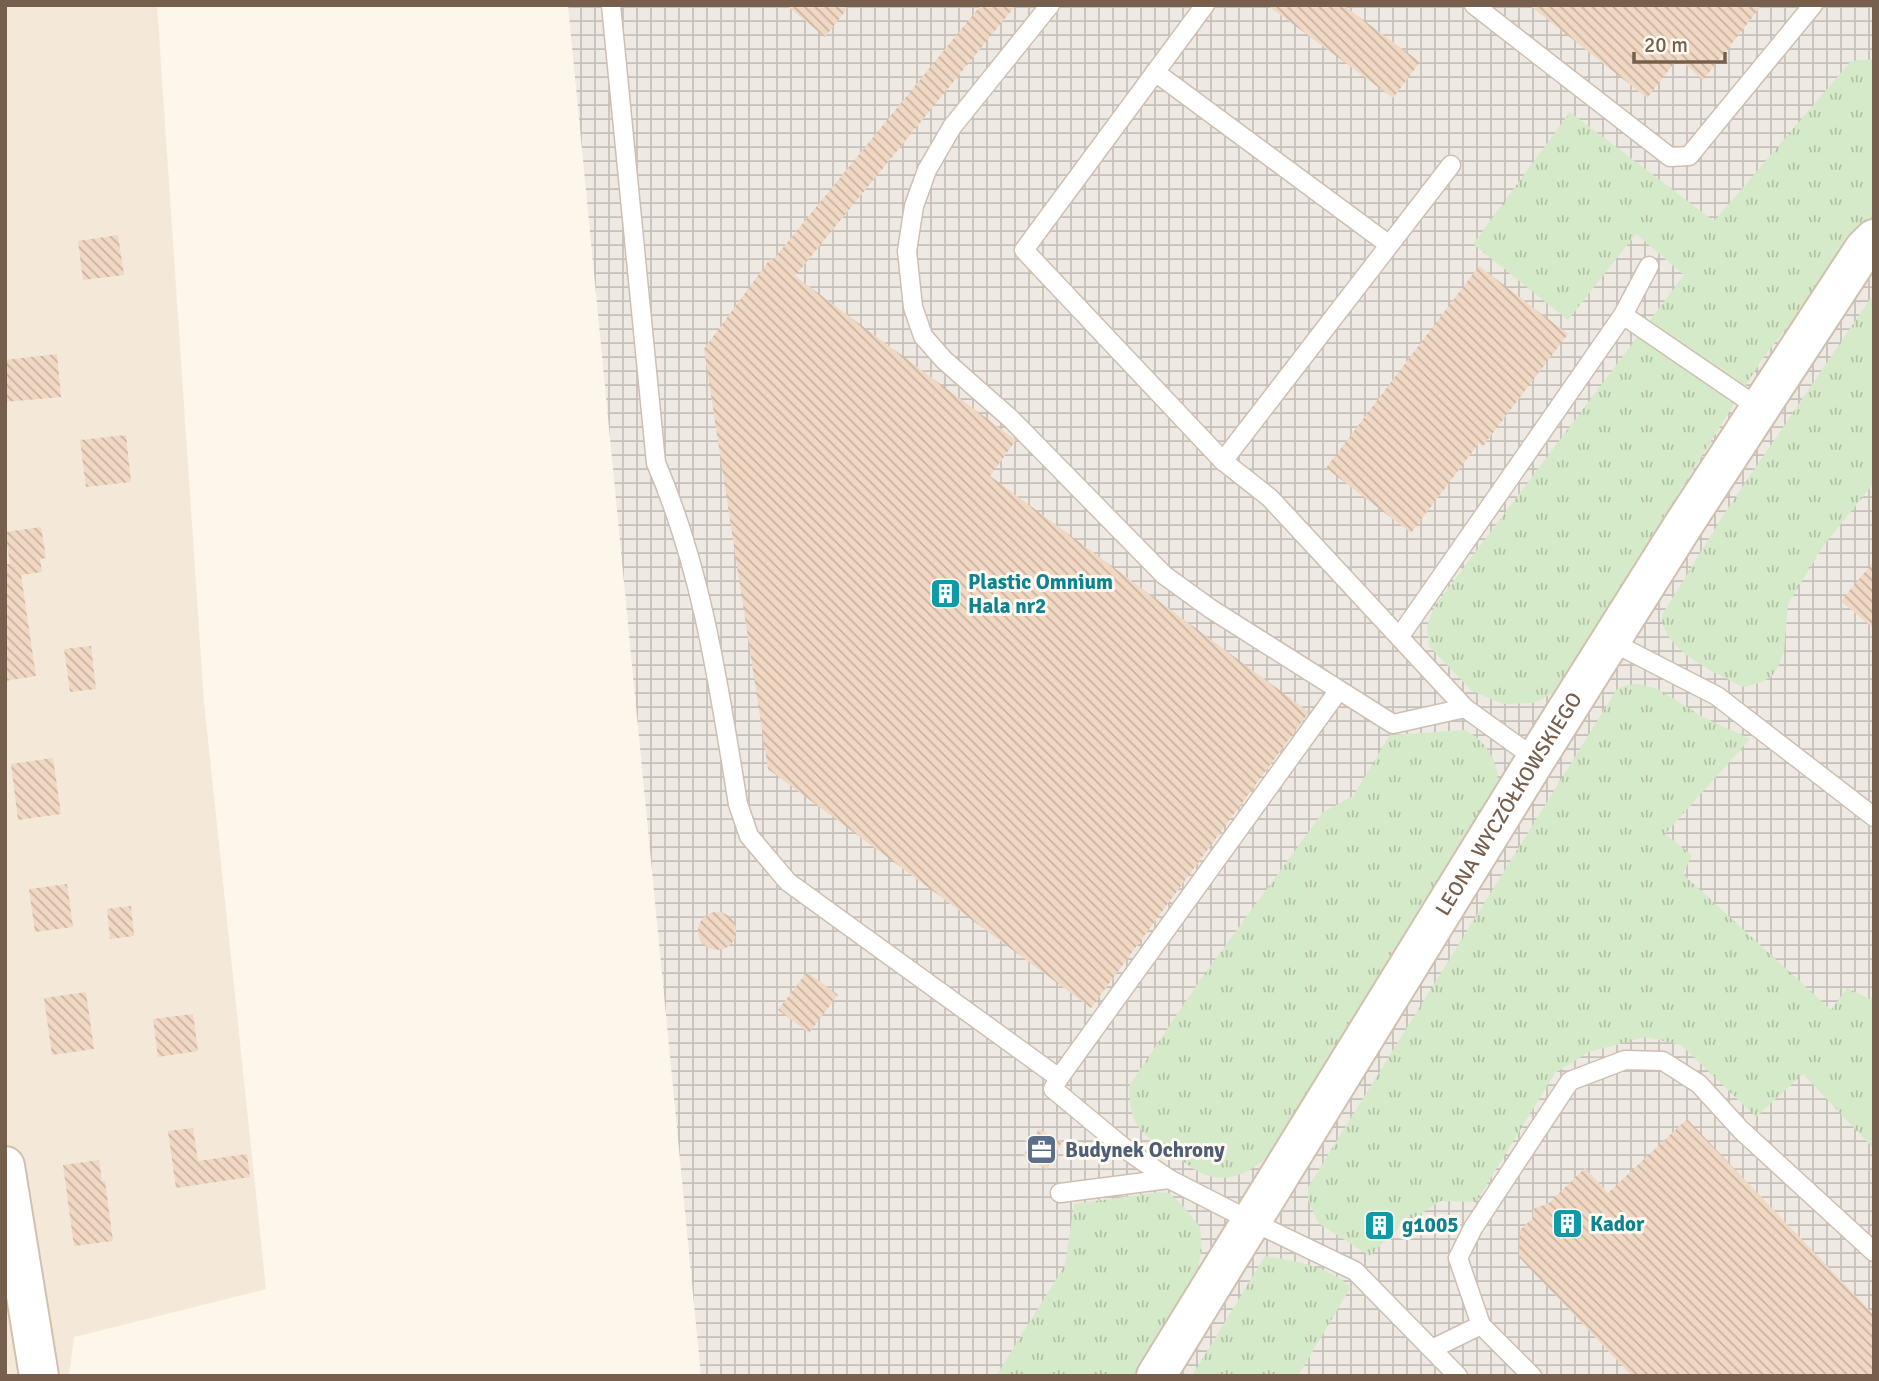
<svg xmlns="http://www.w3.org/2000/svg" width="1879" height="1381" viewBox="0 0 1879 1381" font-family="Signika,sans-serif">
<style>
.residential{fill:#f4e9d9}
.industrial{fill:url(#industrial-grid)}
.grass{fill:url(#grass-tufts)}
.building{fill:url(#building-back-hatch)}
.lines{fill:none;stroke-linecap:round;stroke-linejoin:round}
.lane-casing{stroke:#cfbfb0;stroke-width:21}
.secondary-casing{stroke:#d1c0ae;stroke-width:42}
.lane{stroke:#fff;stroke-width:18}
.secondary{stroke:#fff;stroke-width:38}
.labels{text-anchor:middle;stroke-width:6;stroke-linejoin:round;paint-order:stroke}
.culture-label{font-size:21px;font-weight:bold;fill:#0d838f;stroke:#fffaf2;text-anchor:start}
.street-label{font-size:21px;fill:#775f4e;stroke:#fffaf2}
.service-label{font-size:21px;font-weight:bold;fill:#4e5e75;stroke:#fffaf2;text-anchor:start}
</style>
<defs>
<pattern id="industrial-grid" width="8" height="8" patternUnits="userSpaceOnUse" patternTransform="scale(1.75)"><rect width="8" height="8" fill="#eee9e3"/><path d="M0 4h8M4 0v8" fill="none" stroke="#c6c0ba"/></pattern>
<pattern id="grass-tufts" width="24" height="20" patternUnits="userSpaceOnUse" patternTransform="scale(1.75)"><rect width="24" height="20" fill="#d5eac9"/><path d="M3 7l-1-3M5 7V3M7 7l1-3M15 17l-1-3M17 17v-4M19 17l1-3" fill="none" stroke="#b2c1a5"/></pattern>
<pattern id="building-back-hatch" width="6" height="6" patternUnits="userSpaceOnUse" patternTransform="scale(1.75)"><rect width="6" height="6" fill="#f1d8c3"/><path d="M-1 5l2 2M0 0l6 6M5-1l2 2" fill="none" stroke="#c8b2a1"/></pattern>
</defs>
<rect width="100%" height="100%" fill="#fcf6eb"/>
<polygon class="residential" points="5,5 157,5 204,702 266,1289 74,1337 69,1376 5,1376"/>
<polygon class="industrial" points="568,5 1874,5 1874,1376 701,1376"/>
<g class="grass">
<polygon points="1874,59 1874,214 1761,361 1554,693 1533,703 1503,704 1472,691 1429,646 1427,626 1434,607 1684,275 1636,234 1568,320 1473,244 1570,112 1714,221 1851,61"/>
<path d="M1874,293V483L1824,545L1788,604L1784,651L1778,667L1771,677L1759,683L1744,687C1716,673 1661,650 1662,615L1724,514Z"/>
<polygon points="1639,684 1658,689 1703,717 1750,739 1665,834 1692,855 1683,874 1831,1010 1847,988 1870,999 1874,996 1874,1149 1803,1074 1756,1117 1681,1045 1646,1037 1589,1052 1555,1073 1476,1202 1440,1201 1395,1231 1370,1256 1318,1223 1308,1200 1308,1187 1617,689 1627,685"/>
<path d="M1465,730C1486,741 1501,763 1497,788L1278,1147C1259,1166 1235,1185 1206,1175C1195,1171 1183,1161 1174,1154C1140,1132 1130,1129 1129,1086L1200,980L1323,812L1353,796L1390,735Z"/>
<polygon points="1159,1192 1169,1193 1185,1208 1200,1227 1202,1248 1197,1273 1134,1376 996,1376 1065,1265 1074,1204"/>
<path d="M1265,1256C1293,1260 1330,1267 1351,1287L1298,1376H1192Z"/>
</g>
<g class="building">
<polygon points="786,5 850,5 825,37"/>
<polygon points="981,5 1016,5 795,276 1013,438 1016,440 990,476 1309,712 1091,1008 768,769 704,349 770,259 773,260"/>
<polygon points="1267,5 1343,5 1420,62 1393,98"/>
<polygon points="1529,5 1762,5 1703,80 1678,58 1647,98"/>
<polygon points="118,235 124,275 83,280 78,241"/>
<polygon points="1479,266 1568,334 1483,446 1479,443 1411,533 1326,468"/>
<polygon points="57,354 61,397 5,402 5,360"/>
<polygon points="126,435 131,482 86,487 80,440"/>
<polygon points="41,527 46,558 40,559 42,572 21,575 36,676 5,681 5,564 10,564 5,532"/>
<polygon points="1874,561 1874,629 1841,601"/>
<polygon points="91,646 96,689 70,692 64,649"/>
<polygon points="53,758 61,814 18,820 11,764"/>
<polygon points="67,884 73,927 35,932 29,889"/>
<polygon points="131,906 134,936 110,939 107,909"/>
<circle cx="717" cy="931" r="19"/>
<polygon points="807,972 838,995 809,1033 778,1010"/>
<polygon points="86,992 94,1049 52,1055 44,998"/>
<polygon points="193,1014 198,1051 158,1057 153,1019"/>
<polygon points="1687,1119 1874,1315 1874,1376 1632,1376 1519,1257 1520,1230 1533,1218 1533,1209 1549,1203 1585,1168 1608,1193"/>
<polygon points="193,1128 198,1161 247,1154 250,1177 176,1188 168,1131"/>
<polygon points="1039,1129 1062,1142 1047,1169 1023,1156"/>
<polygon points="99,1160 102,1181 105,1181 113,1241 74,1246 63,1165"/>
</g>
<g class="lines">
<defs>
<g id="lane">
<path d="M611,5L656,463C703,572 719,688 738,804L749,836L788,882L1059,1078L1053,1089L1128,1151L1169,1179L1251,1221L1355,1271L1458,1376"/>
<polyline points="1050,5 952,127 927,170 914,206 907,251 913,307 923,336 944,360 1011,419 1164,575 1211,609 1393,724 1465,708"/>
<polyline points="1205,5 1024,250 1223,461 1270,498 1465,708 1536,759"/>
<polyline points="1474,5 1670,157 1689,156 1813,5"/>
<polyline points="1155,72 1388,244"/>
<polyline points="1623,315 1759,408"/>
<polyline points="1223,461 1451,165"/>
<polyline points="1400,636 1623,315 1649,266"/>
<polyline points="1610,641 1717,696 1874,817"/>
<polyline points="1059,1078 1339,690"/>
<polyline points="1060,1193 1169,1179"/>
<polyline points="1432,1349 1481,1325"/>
<polyline points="1532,1376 1481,1325 1458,1258 1473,1228 1570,1081 1625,1060 1663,1061 1699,1084 1741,1130 1874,1252"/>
</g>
<g id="secondary">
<polyline points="5,1166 39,1376"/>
<path id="s1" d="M1156,1376L1536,759L1684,524L1864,249L1874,239"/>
</g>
</defs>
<use href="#lane" class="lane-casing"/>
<use href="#secondary" class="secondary-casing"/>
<use href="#lane" class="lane"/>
<use href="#secondary" class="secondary"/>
</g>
<defs>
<symbol id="building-square" viewBox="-11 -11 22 22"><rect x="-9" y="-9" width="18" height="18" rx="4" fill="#0f9aa8" stroke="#fffaf2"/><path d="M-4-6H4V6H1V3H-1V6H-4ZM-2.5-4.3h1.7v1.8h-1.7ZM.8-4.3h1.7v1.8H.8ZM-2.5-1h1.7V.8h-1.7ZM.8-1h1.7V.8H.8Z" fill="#fff"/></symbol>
<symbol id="office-square" viewBox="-11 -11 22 22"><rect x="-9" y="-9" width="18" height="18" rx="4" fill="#5c6f8a" stroke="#fffaf2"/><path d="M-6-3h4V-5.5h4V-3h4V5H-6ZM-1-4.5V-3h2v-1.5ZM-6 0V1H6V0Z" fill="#fff"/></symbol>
</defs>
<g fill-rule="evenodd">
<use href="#building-square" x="928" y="576" width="35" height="35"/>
<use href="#office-square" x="1024" y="1132" width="35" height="35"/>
<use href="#building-square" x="1550" y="1206" width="35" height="35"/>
<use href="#building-square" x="1362" y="1208" width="35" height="35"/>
</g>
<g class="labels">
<g class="culture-label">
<text x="968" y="589">Plastic Omnium<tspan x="968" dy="24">Hala nr2</tspan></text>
<text x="1590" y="1231">Kador</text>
<text x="1402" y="1232">g1005</text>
</g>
<g class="street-label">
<text dy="7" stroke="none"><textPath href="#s1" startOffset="672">LEONA WYCZÓŁKOWSKIEGO</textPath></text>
</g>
<g class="service-label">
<text x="1065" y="1157">Budynek Ochrony</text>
</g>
</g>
<rect width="1879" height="1381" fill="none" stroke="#775f4e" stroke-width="14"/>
<path d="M1634 52v10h91v-10" fill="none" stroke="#775f4e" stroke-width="3.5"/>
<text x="1644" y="52" font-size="21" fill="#775f4e" stroke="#fffaf2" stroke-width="5" paint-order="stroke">20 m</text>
</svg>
